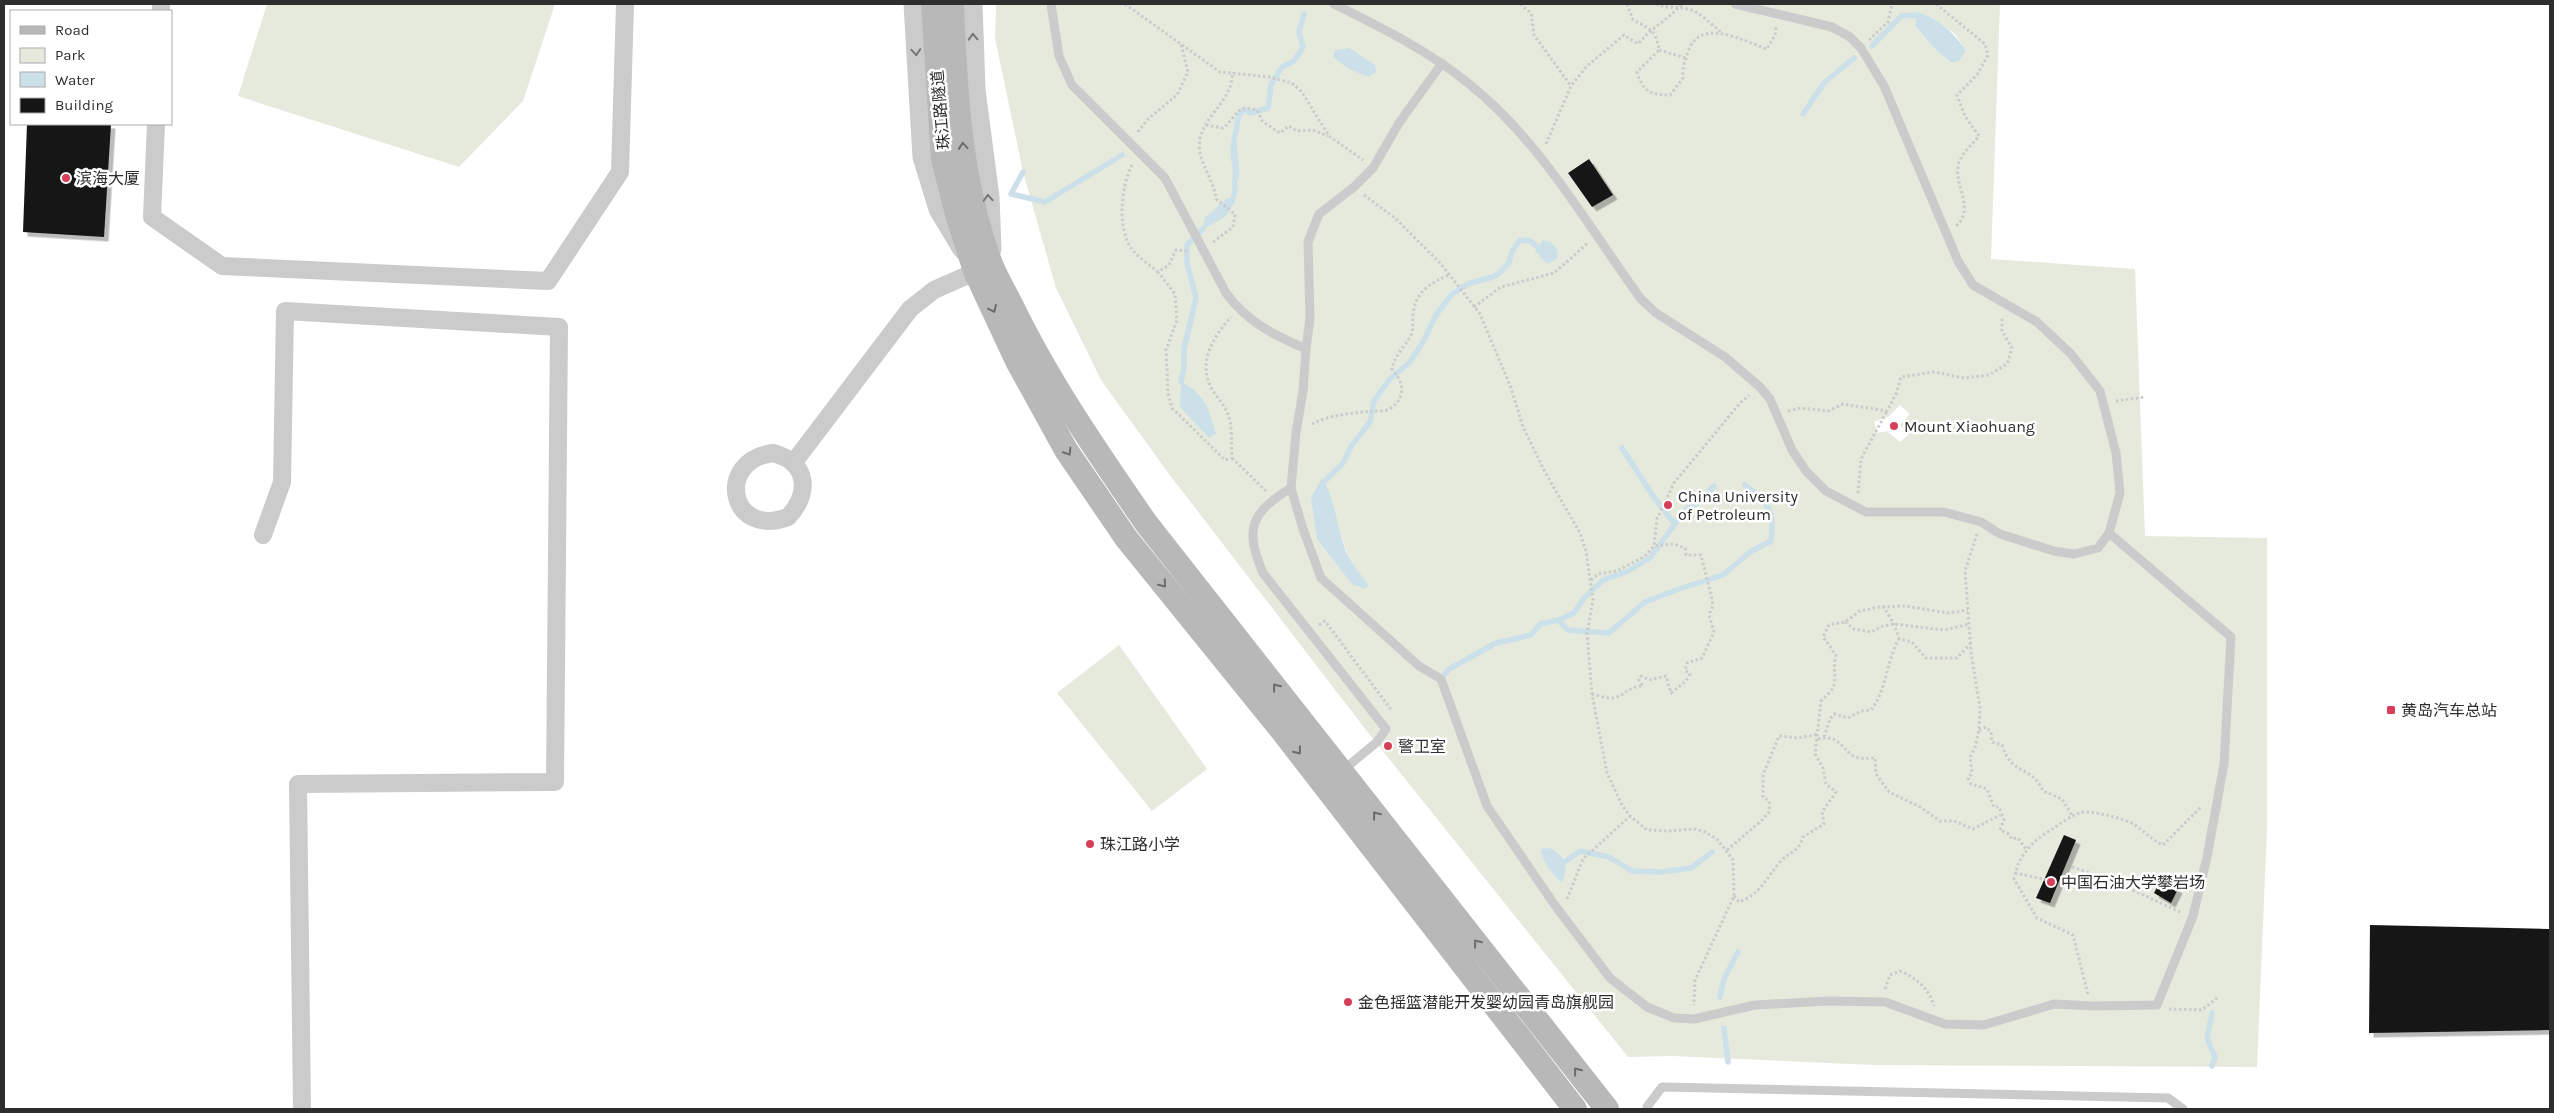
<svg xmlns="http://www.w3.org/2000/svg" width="2554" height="1113" viewBox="0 0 2554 1113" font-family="Karla,'Noto Sans SC',sans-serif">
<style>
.green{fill:#e6eadd;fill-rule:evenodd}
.water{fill:#cbe0e9}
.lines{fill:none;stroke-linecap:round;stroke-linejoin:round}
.stream{stroke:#cbe0e9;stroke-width:5.5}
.building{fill:#151515;filter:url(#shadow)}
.path{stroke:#cbcbcb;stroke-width:3;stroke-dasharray:2.5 2.5;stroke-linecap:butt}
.service{stroke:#cbcbcb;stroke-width:9}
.minor{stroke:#cbcbcb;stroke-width:18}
.tertiary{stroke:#cbcbcb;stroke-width:21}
.secondary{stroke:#b8b8b8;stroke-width:24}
.oneway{stroke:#757575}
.oneway2{stroke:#6c6c6c}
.poi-dot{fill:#d73e59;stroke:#fff;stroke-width:2}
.labels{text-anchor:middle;stroke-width:5;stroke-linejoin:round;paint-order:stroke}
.street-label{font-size:16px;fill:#2e2e2e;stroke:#fff}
.poi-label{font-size:16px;fill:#2e2e2e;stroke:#fff;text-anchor:start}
</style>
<defs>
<filter id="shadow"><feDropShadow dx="4.5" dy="4.5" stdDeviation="0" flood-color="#0004"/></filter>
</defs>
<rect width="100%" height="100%" fill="#fff"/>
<g class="green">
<polygon points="267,4 555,4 523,101 459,167 238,96"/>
<path d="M996,4H2000L1991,259L2135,269L2145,536L2267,538V829L2257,1067L1873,1065L1673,1056L1628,1057L1366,730L1169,474L1101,380L1056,288L1023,172L995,38ZM1931,17L1955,34L1966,50L1952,63L1936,50L1915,26ZM1589,159L1592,207L1568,173ZM1900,405L1910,414L1900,425L1908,435L1900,442L1887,431L1878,433L1874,422L1889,416ZM1327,484L1328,495L1348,556L1335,561L1317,539Z"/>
<polygon points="1119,645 1207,769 1152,811 1057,693"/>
</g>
<g class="water">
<path d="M1918,12C1939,19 1953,32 1966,50L1960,60L1952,63L1936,50L1915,26Z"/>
<polygon points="1349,48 1375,65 1376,72 1368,77 1347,68 1333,57 1335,50"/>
<path d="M1234,140L1237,143C1236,158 1244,174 1235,187L1231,185C1236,171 1228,157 1231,142Z"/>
<path d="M1234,196L1235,202L1225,217L1203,229L1205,217C1216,210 1222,199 1234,196Z"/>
<polygon points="1543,240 1550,242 1557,249 1558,258 1547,264 1535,251"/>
<path d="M1181,382C1206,394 1208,409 1216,434L1209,438L1180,407Z"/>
<path d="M1322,478C1333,491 1339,537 1348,556C1353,566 1362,575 1368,585L1365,589L1352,584L1317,539L1311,498Z"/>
<path d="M1551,848C1566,857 1569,867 1562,883C1552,873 1542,863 1541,849Z"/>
</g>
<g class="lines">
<g class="stream">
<polyline points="1872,46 1901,16 1917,15"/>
<polyline points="1803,114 1824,83 1854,58"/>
<polyline points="1234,140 1239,115 1244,109 1250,113 1268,108 1271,85 1282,67 1294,61 1303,47 1299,32 1304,14"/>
<polyline points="1023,172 1011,194 1045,202 1122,155"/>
<polyline points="1234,196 1235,187"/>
<polyline points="1181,382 1184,368 1184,349 1196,298 1187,263 1187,245 1203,229"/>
<polyline points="1622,448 1653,496 1674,523"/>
<polyline points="1325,481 1343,463 1352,445 1370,422 1374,401 1389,380 1410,362 1423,342 1436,315 1452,294 1468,284 1496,276 1509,263 1512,251 1520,240 1530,241 1538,247"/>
<polyline points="1558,620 1574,613 1584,598 1603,580 1628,571 1650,558 1685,510 1699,502 1714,486"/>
<path d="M1441,679L1449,669L1496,643L1531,635L1540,624L1558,620L1568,630L1609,633L1645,602L1679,589L1723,575L1750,552L1771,541C1775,510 1769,504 1745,485"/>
<polyline points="1566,861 1580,851 1609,857 1632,871 1660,872 1691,868 1712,852"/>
<polyline points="1720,997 1724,979 1738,952"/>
<polyline points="2212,1013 2207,1038 2215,1057 2212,1066"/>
<polyline points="1724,1028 1728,1062"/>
</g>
</g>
<g class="building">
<polygon points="27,124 111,124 104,237 23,232"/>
<polygon points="1589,159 1613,195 1592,207 1568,173"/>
<polygon points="2064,835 2076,840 2050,903 2036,898"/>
<polygon points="2161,880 2178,889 2171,903 2154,893"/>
<polygon points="2370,925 2550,929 2550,1030 2369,1033"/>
</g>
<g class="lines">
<g class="path">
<polyline points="1125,4 1220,72 1269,77 1292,83 1302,92 1329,136 1363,160"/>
<polyline points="1520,4 1531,13 1534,35 1571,86"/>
<path d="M1627,4L1633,20C1650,29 1656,30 1659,50L1637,72C1643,92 1651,95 1670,95L1683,78C1682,68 1685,61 1688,52C1700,16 1743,41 1767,49L1775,35L1776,27"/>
<path d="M1656,4C1667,9 1677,6 1688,9C1700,12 1711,24 1721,32"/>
<path d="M1936,4L1985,44L1988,55L1977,75L1957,95L1965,116L1979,136C1974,143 1965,150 1961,158C1948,180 1978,206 1956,226"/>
<polyline points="1869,40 1888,22 1892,4"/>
<polyline points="1659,50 1686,58"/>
<path d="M1206,125L1223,128C1238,116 1235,104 1257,110L1262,121L1280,133L1289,126L1297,131L1313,130L1328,136"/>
<polyline points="1138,132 1148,119 1177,95 1188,72 1181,44"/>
<path d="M1546,144L1571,86L1587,66L1624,35L1638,44C1652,27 1669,19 1682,4"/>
<path d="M1132,165C1121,187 1117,226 1131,248C1137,257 1150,265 1158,272"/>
<polyline points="1364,195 1395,218 1441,264 1480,314 1511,388 1523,427 1545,472 1580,533 1586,551 1593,600 1587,634 1592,694 1607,773 1622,805 1630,816 1647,830 1667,831 1695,829 1705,832 1717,839 1733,860 1734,896 1695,980 1694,1005"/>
<path d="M1213,242L1233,227L1235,214L1216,199C1214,181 1203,169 1200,152C1195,125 1222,109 1230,87C1232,82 1232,76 1233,72"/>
<path d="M1187,251L1176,250L1169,265L1158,272L1175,294L1177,320L1166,350L1168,393L1172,408L1225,460L1232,458C1231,444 1233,424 1227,412C1224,404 1216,397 1212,389C1197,363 1213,337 1231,317"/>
<polyline points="1474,307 1501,287 1554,273 1588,243"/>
<polyline points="2116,401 2145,397"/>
<polyline points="1788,411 1801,408 1828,411 1843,404 1887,411 1896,394 1901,377 1934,372 1964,378 1989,375 2007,364 2012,348 2002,331 2002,317"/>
<path d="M1312,424C1329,415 1353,413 1372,411C1378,411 1385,412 1391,408C1407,397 1403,381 1392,369C1394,356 1405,347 1411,335C1414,329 1412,322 1413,316C1415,291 1429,284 1449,275"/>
<polyline points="1232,458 1266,491"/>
<polyline points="1858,493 1861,459 1887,411"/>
<polyline points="1977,534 1965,571 1971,652 1980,708 1979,730 1975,748 1970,757 1972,773 1968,778 1971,784 1987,789 1994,807 1999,807 2004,820 2000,830 2009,834 2012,839 2018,838 2026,849"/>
<polyline points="1591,580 1598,574 1617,571 1645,556 1654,546 1657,519 1674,483 1740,403 1749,395"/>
<polyline points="1883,606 1894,624 1899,639"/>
<polyline points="1845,622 1854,629 1871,632 1883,626 1894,624 1944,630 1969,624"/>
<polyline points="1319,625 1325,621 1390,708 1389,711"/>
<path d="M1592,694C1598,695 1606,699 1613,698C1624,696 1629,686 1643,686L1639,680L1641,676L1649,680L1666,676L1671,693L1686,681L1690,674L1685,670L1687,663L1702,658L1714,632L1709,615L1713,605L1711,595L1701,555H1686L1685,548L1674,544L1654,546"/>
<path d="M1979,730L1986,727L1991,732L1992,742L2002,745C2012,777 2031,764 2043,791L2062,799L2073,817"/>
<path d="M1824,737L1830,719L1834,714L1848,718L1861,711L1871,710C1887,690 1886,661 1899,639L1912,642L1926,658H1957L1970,644"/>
<path d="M1818,739C1837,734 1840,746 1852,755C1858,760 1867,758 1875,758L1876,774L1889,792L1920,807L1940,821H1954L1973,829L2000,815"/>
<polyline points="1727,850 1761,821 1770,811 1769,801 1763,797 1763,775 1779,736 1798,738 1819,734"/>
<polyline points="2072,867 2111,880 2180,912"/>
<polyline points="2015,873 2053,881"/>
<path d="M1734,896L1739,902C1761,894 1766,878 1780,862C1789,852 1799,852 1803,837L1824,824L1822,812L1836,792L1826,784L1823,768L1815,754L1821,701C1844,681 1830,679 1836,655L1823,637L1829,625L1845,622L1860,611L1879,607L1905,606L1948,613L1968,610"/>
<polyline points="1567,899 1583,859 1630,816"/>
<path d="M1885,989L1890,975L1900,971C1916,978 1929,988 1934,1006"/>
<path d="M2088,994L2073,935L2037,918L2014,879C2018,857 2030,843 2049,831C2059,825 2069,817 2079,813C2089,809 2126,819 2135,825C2145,832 2152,840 2163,845L2202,806"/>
<polyline points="2169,1009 2202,1010 2217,998"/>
</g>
<g class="service">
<path d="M1051,4L1059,56L1072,85L1165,178L1226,293C1247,322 1274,335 1306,349L1303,391L1296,433L1291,488L1303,529L1321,578L1419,666L1441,679L1487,806L1554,904L1610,978L1647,1007L1674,1018L1694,1019L1755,1005L1828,1001L1885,1002L1945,1024L1984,1025L2054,1004L2092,1006L2157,1005L2193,916L2207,857L2224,764L2231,637L2109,533L2120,493L2116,453L2100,391L2071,354L2037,322L1973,285L1958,261L1884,86L1861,48L1850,37L1832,27L1735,4"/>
<path d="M1334,4C1380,27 1429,51 1468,83C1541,141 1587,225 1641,299L1656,313L1725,357L1760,387L1770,399L1792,450L1806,471L1826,491L1866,512H1944L1981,522L2000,534L2054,551L2074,554L2098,548L2109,533"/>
<polyline points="1306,349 1310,318 1308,242 1319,214 1354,187 1373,168 1399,123 1442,63"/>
<path d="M1291,488C1251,513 1244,528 1263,573L1386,729L1377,742L1342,771"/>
<polyline points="1647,1107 1662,1087 2168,1098 2183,1109"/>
</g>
<g class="minor">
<polyline points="161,11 161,4"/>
<polyline points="156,124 152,217 222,266 548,281 620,172 625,4"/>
<path d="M773,453C808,462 811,493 788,517C729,539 715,460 773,453Z"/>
<polyline points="794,462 910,309 934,290 986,267"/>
<polyline points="263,535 282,482 285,311 559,327 555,782 298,784 302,1109"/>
</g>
<g class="tertiary">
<polyline points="914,4 923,157 939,209 963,249"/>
<polyline points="972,4 975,90 989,197 991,249"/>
</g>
<g class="secondary">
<polyline points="933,4 943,159 957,214 975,271 1017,361 1066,450 1126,538 1283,732 1575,1109"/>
<path d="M952,4C955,90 960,182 991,264C997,279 1006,294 1013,308C1050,384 1098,453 1146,523L1607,1109"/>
</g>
</g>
<defs><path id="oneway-chevron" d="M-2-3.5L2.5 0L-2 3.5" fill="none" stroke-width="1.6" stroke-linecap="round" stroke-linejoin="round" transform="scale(1.25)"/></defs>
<g class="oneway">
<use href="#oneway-chevron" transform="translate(973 37) rotate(-92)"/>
<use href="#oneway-chevron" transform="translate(916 52) rotate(86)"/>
<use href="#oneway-chevron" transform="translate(988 198) rotate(-94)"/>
</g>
<g class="oneway2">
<use href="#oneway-chevron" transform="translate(963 146) rotate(-95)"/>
<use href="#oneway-chevron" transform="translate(993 309) rotate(65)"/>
<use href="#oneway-chevron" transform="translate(1068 452) rotate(58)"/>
<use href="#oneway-chevron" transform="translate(1163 584) rotate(51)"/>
<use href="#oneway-chevron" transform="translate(1276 687) rotate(-128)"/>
<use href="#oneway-chevron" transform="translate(1298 751) rotate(52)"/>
<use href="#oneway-chevron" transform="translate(1376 815) rotate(-128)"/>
<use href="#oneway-chevron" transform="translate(1477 943) rotate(-128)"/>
<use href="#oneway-chevron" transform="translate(1577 1071) rotate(-128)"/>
</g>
<g class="poi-dot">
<circle cx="66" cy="178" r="5"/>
<circle cx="1894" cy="426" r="5"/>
<circle cx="1668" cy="505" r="5"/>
<rect x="2386" y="705" width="10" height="10" rx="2.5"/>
<circle cx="1388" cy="746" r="5"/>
<circle cx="1090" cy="844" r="5"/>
<circle cx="2051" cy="882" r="5"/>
<circle cx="1348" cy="1002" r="5"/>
</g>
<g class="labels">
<g class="street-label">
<text transform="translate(940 110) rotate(-95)" y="6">珠江路隧道</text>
</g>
<g class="poi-label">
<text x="76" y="184">滨海大厦</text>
<text x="1904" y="432">Mount Xiaohuang</text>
<text x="1678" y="502">China University<tspan x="1678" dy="18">of Petroleum</tspan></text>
<text x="2401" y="716">黄岛汽车总站</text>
<text x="1398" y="752">警卫室</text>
<text x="1100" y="850">珠江路小学</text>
<text x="2061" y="888">中国石油大学攀岩场</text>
<text x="1358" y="1008">金色摇篮潜能开发婴幼园青岛旗舰园</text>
</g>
</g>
<rect width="2554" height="1113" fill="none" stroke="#2e2e2e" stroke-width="10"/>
<rect x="10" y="10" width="162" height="115" fill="#ffffff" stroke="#ababab"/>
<rect x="20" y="26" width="25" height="8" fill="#b8b8b8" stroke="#ababab"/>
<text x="55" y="35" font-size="15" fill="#2e2e2e">Road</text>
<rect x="20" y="48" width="25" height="15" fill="#e6eadd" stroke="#ababab"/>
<text x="55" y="60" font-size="15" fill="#2e2e2e">Park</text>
<rect x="20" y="72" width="25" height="15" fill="#cbe0e9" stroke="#ababab"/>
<text x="55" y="85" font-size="15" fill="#2e2e2e">Water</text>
<rect x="20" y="98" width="25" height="15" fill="#151515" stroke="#ababab"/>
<text x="55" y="110" font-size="15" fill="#2e2e2e">Building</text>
</svg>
